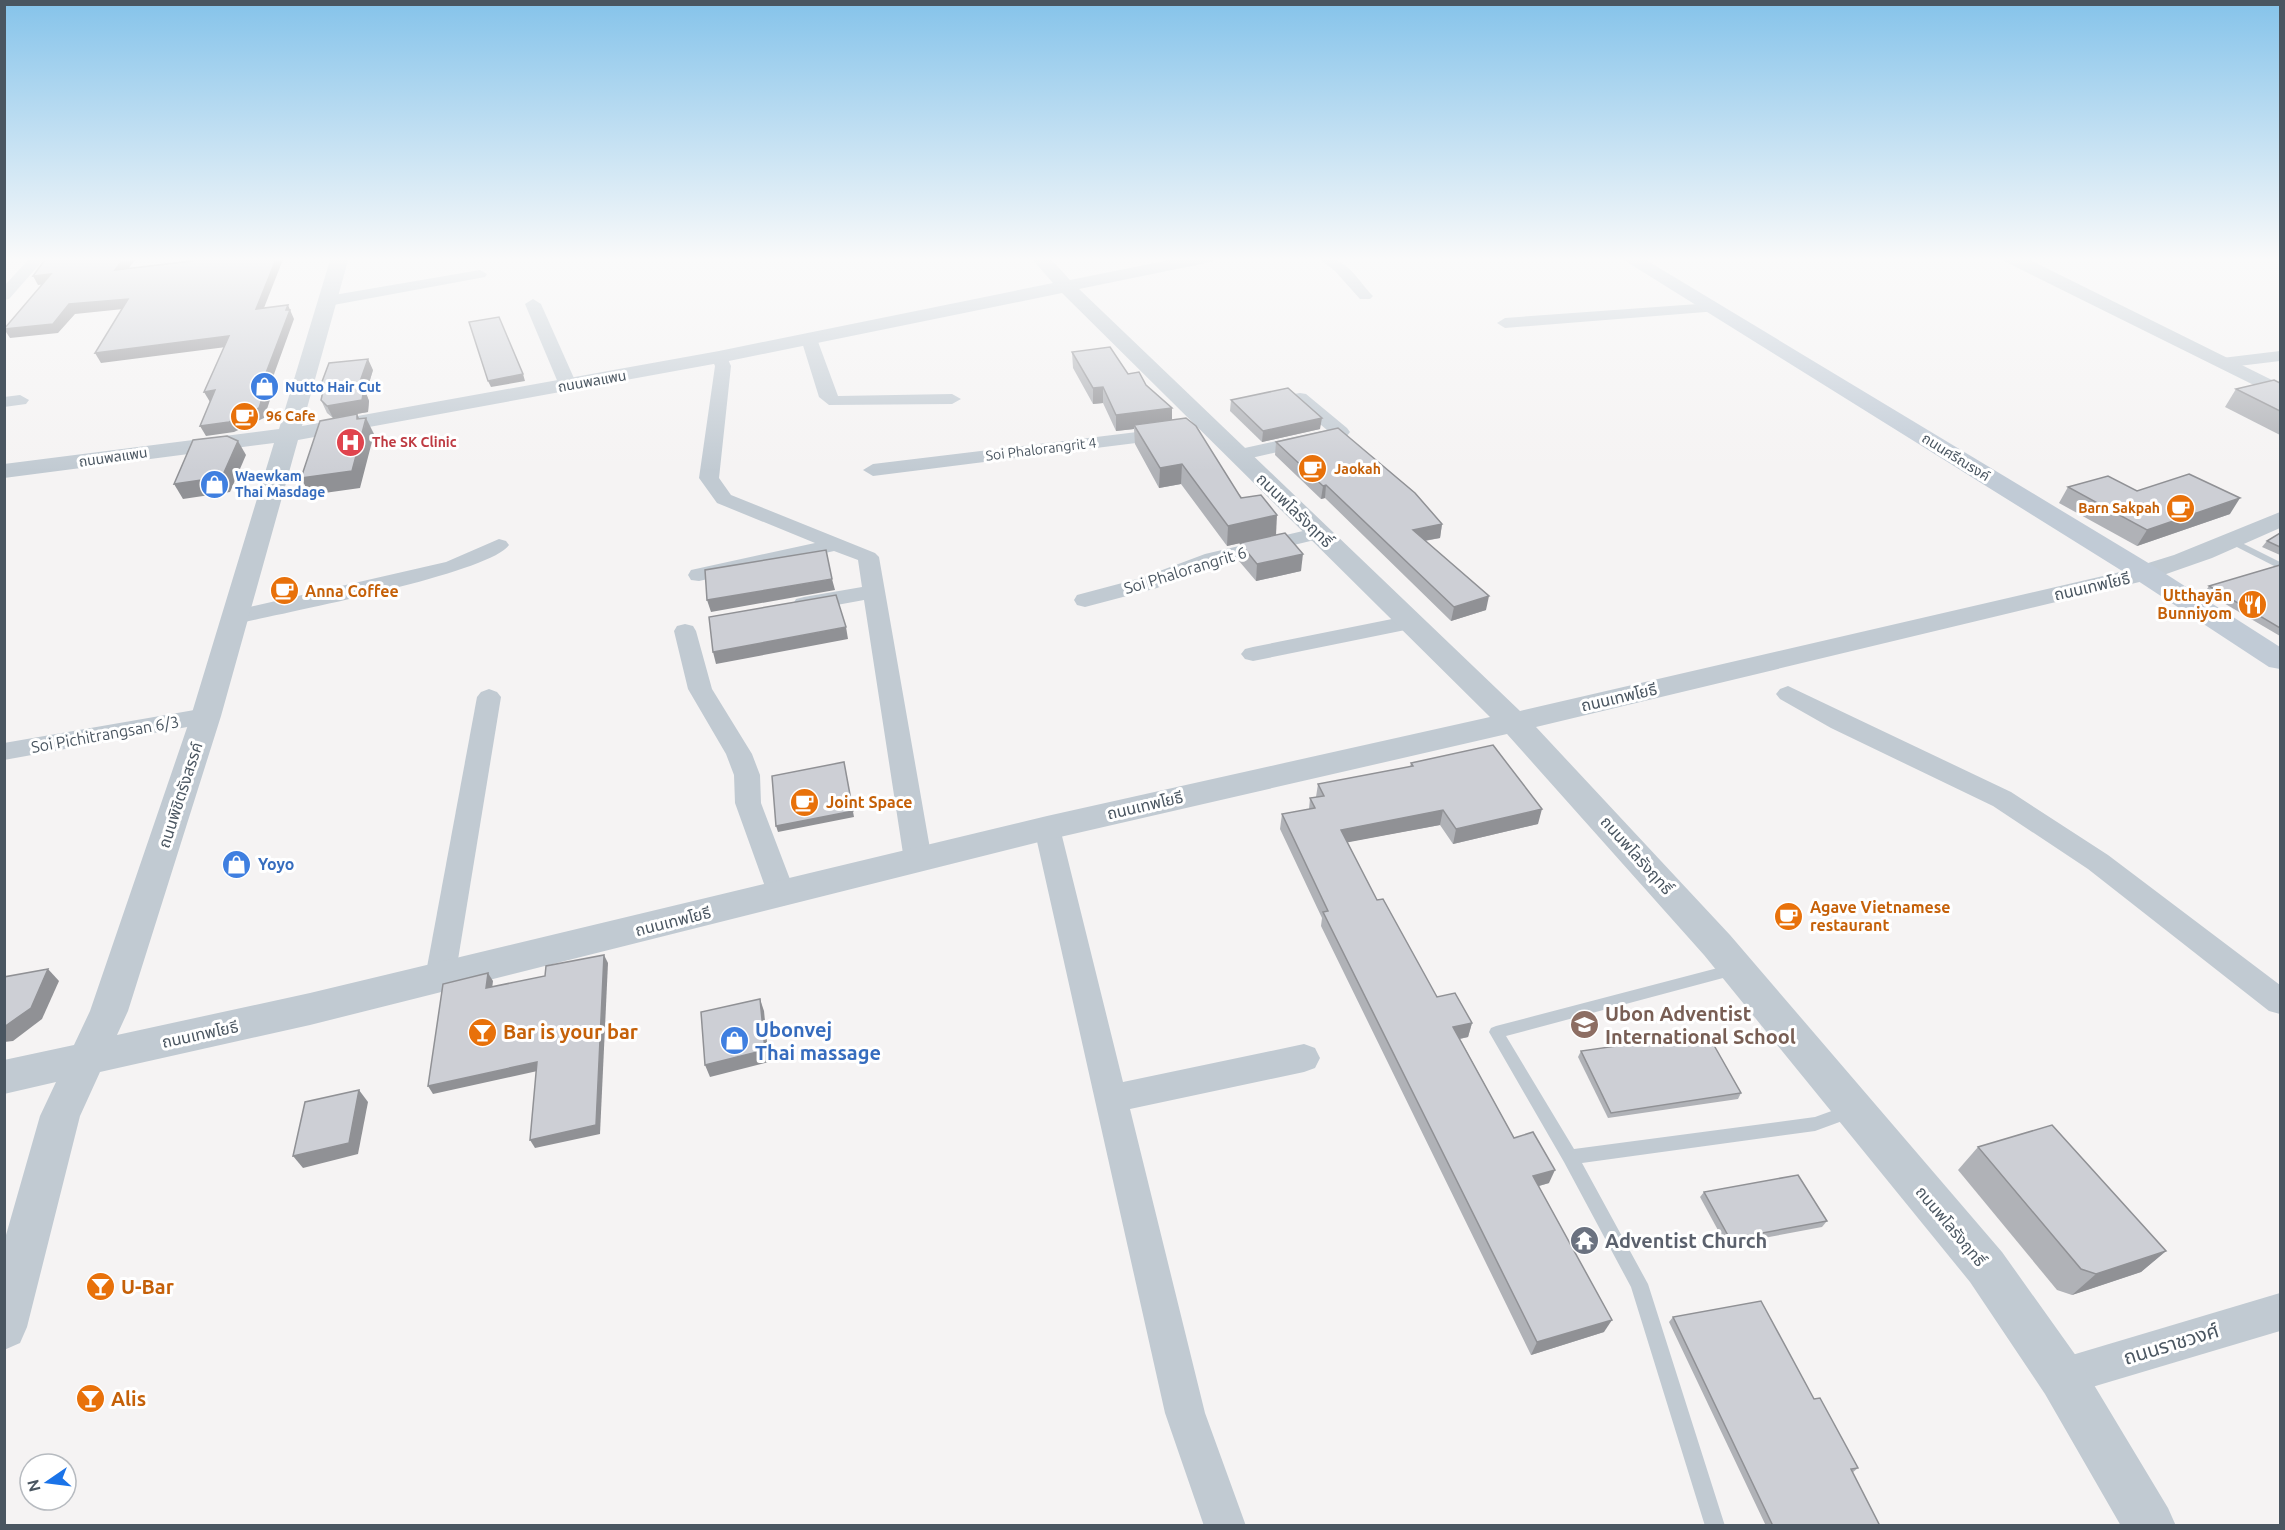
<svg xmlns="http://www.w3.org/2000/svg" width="2285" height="1530" viewBox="0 0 2285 1530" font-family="Ubuntu,'Noto Sans Thai',sans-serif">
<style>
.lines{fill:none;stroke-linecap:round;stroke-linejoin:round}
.service{fill:#c1cad2;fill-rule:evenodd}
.minor{fill:#c1cad2;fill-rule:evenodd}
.tertiary{fill:#c1cad2;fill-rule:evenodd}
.secondary{fill:#c1cbd6;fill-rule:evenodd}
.wall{fill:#b0b2b7}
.shaded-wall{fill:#909195}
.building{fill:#cdcfd5;stroke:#909195;stroke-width:1.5}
.labels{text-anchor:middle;stroke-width:6;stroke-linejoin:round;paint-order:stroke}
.far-street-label{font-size:14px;fill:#4a5661;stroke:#fff}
.far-shop-label{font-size:14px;font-weight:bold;fill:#366cbe;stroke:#fff;text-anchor:start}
.far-food-label{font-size:14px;font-weight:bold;fill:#c56008;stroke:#fff;text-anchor:start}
.far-health-label{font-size:14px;font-weight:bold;fill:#be3a42;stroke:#fff;text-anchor:start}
.street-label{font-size:16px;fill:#4a5661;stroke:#fff}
.food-label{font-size:16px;font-weight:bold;fill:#c56008;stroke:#fff;text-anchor:start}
.shop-label{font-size:16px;font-weight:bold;fill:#366cbe;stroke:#fff;text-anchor:start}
.near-education-label{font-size:20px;font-weight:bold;fill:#785e54;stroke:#fff;text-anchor:start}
.near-shop-label{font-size:20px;font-weight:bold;fill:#366cbe;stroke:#fff;text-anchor:start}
.near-food-label{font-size:20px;font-weight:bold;fill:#c56008;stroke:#fff;text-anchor:start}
.near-worship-label{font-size:20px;font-weight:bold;fill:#5b616d;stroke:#fff;text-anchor:start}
.near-street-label{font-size:20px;fill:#4a5661;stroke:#fff}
</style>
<rect width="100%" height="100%" fill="#f5f3f3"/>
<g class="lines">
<g class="service">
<polygon points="2232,538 2280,562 2280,569 2229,543 2227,541"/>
<polygon points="1733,964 1738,966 1740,970 1738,974 1506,1036 1574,1149 1815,1117 1851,1104 1856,1106 1859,1111 1856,1116 1815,1131 1582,1163 1648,1284 1725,1526 1705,1526 1631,1287 1564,1162 1489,1032 1491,1028 1496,1026"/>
</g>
<g class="minor">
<polygon points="31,257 46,257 9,299 4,300 4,286"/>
<path d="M1317,257C1345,257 1353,273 1370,293L1373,296L1370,299H1360L1335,271Z"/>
<polygon points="480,270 487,274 485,277 328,306 320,301 328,296"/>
<polygon points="533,299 541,304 577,385 574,389 568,390 559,385 525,304"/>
<polygon points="1712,303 1720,308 1718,311 1505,328 1497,323 1505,318"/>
<polygon points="809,334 817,339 838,396 952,394 961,399 952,404 829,405 819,397 801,339"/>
<polygon points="2280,351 2280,361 2222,368 2214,363 2222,358"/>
<polygon points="719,352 725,353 731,366 719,478 731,495 875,553 879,557 932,860 928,867 918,870 908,867 904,860 864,600 804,611 796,609 793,604 796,599 804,597 862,587 858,560 834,551 699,581 691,580 688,575 691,570 815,543 717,503 699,478 715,366 711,357"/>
<polygon points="1300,393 1306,394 1347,428 1350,432 1347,436 1238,461 1231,459 1229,455 1231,451 1327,430 1294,402 1291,398 1294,394"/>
<polygon points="20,395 29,400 26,404 4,407 4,397"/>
<polygon points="1170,428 1179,434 1176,438 873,476 863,470 873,464"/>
<polygon points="1320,527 1327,529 1330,533 1327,537 1219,563 1157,588 1085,607 1077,605 1074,600 1077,595 1141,578 1205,554"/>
<path d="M499,539L506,541L509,545C489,574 282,613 236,624L228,622L225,617L228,612L236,610L446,562Z"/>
<polygon points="1412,615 1420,617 1423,622 1420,627 1253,661 1245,659 1241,654 1245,649 1253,647"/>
<polygon points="685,624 693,626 696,631 712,689 752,754 760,775 761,803 796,895 792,903 782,906 772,903 768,895 735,803 734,775 726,754 688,689 674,631 677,626"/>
<polygon points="1788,686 2011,792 2108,855 2280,985 2280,1014 2269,1011 2088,869 1993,806 1831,728 1780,699 1776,694 1780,689"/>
<polygon points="489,689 497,692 501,697 455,978 451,987 440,990 429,987 425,978 477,697 481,692"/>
<polygon points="206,708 215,710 218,716 215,722 4,760 4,743"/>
<polygon points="1047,818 1056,821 1060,828 1123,1082 1304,1044 1315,1048 1320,1058 1315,1068 1304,1072 1130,1109 1205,1413 1246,1526 1204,1526 1165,1413 1034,828 1038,821"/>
<polygon points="2280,1293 2280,1331 2062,1396 2048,1391 2043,1377 2048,1363 2062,1358"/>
</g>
<g class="tertiary">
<path d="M331,257H349L302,426L719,351L1053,283L1030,257H1049L1070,280L1184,257H1220L1211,262L1079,289L1520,711L2116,573L2174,555L2280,512V528L2212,558L2152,579L1536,727L1730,935L2002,1252L2079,1360L2168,1508L2176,1526H2121L2045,1394L1970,1282L1704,955L1507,734L1047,840L310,1025L100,1072L80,1116L27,1327L20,1343L4,1350V1242L40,1116L56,1082L4,1094V1060L74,1045L90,1011L191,716L274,443L4,478V464L279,429ZM1062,293L1490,717L1047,816L310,993L117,1035L128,1011L221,716L298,440L719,363Z"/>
<polygon points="2001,257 2024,257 2280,384 2280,398 2004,261"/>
</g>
<polygon class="secondary" points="1619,257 1641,257 2155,567 2280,647 2280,669 2269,667 2135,579"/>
</g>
<g class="wall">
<polygon points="1072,352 1128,374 1146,385 1172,420 1276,535 1301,571 1256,581 1239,561 1240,543 1227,546 1181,484 1159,488 1135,444 1134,429 1116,431 1103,403 1093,404 1073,368"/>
<polygon points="373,370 366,393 369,401 368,412 333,418 327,413 321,400 322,393 320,387"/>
<polygon points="2280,383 2280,435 2225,407 2236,389"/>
<polygon points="1231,400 1320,429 1262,442 1230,411"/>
<polygon points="1276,442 1442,524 1440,538 1425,541 1486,610 1451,621 1325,498 1321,499 1275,455"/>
<polygon points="2068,487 2137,491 2230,514 2137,546 2059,503"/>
<polygon points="2280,533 2280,555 2262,547 2267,541"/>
<polygon points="2280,565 2280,636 2205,592 2209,586"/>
<polygon points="1411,763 1538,824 1453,844 1440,825 1347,842 1377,900 1437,997 1472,1023 1468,1037 1460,1039 1514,1138 1549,1183 1539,1186 1604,1332 1531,1355 1321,926 1322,918 1280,829 1282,814 1309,809 1310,798 1316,797 1318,784 1410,767"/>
<polygon points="1581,1051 1741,1093 1738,1099 1608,1118 1578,1057"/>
<polygon points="1978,1147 2166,1251 2141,1272 2072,1295 2057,1290 1958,1170"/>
<polygon points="1704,1192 1827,1221 1822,1227 1726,1245 1700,1197"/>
<polygon points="1673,1317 1814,1399 1858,1468 1852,1473 1880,1526 1766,1526 1669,1322"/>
</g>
<g class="shaded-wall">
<polygon points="125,257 134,257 135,260 120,279 115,270"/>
<polygon points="277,257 284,257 260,318 256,309"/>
<polygon points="51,274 56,283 38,285 33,276"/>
<polygon points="128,299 133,308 75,314 58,333 10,338 4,329 69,304"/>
<polygon points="288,305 294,319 273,377 276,382 264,418 234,432 206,436 200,426 266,373"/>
<polygon points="229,336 234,346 101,363 95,353"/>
<polygon points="368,359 373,370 366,393 369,401 368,412 333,418 327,406 357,390"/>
<polygon points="523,374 525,381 491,387 488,381"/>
<polygon points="1103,387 1103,403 1093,404 1093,388"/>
<polygon points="215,390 210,402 204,392"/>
<polygon points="1172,408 1172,424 1134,425 1134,429 1116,431 1116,415"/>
<polygon points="357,414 364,428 366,418 374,434 360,488 310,495 301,478 357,419"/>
<polygon points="1322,418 1320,429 1262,442 1263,431"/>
<polygon points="238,441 246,455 230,492 183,499 174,484"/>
<polygon points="1182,464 1181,484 1159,488 1160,468"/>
<polygon points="1326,485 1325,498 1321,499 1323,486"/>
<polygon points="2240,498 2230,514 2137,546 2147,530"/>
<polygon points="1277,515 1276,535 1227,546 1228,526"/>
<polygon points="1442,524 1440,538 1410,543 1413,530"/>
<polygon points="1303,554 1301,571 1256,581 1257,564"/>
<polygon points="832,579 835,590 711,612 707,600"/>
<polygon points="1489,596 1486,610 1451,621 1454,607"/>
<polygon points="846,627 848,639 716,664 713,652"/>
<polygon points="844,762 854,817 778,832 776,826"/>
<polygon points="1542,809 1538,824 1453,844 1456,829"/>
<polygon points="1443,810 1440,825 1339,844 1341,830"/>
<polygon points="604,955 608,963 600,1134 535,1148 530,1140"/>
<polygon points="48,969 59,981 42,1019 13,1041 4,1042 4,1027"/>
<polygon points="488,973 493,981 491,997 486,988"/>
<polygon points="760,999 764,1011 769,1062 710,1077 705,1065"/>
<polygon points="1472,1023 1468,1037 1449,1041 1453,1027"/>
<polygon points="537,1062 542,1070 433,1094 428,1086"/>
<polygon points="359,1090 368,1102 358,1154 303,1168 293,1156"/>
<polygon points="1555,1170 1549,1183 1528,1189 1533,1176"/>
<polygon points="2166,1251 2141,1272 2072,1295 2096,1274"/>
<polygon points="1612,1320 1604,1332 1531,1355 1537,1342"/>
</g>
<g class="building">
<polygon points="47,257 125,257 115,270 192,261 193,258 201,257 277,257 256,309 288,305 286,310 290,310 266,373 271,372 259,408 229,422 200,426 215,390 204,392 229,336 95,353 128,299 69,304 53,324 4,329 51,274 33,276"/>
<polygon points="499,317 523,374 488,381 469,322"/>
<polygon points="1110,347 1128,374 1139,372 1146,385 1172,408 1116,415 1103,387 1093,388 1072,352"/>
<polygon points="368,359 357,390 364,389 362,400 327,406 321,400 324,387 320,387 329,363"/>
<polygon points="2274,380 2280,383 2280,411 2236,389"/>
<polygon points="1288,388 1322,418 1263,431 1231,400"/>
<polygon points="357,414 357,419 366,418 352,471 301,478 320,421"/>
<polygon points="1186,418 1196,426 1241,498 1261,495 1277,515 1228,526 1182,464 1160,468 1134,425"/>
<polygon points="1338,428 1415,493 1442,524 1413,530 1489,596 1454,607 1326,485 1323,486 1276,442"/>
<polygon points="227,436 238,441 222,477 174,484 193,440"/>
<polygon points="2189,474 2240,498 2147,530 2068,487 2108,476 2137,491"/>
<polygon points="1285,533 1303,554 1257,564 1240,543"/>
<polygon points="2280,533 2280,547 2267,541"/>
<polygon points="826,550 832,579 707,600 705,570"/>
<polygon points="2280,565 2280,628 2209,586"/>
<polygon points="836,595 846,627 713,652 709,617"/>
<polygon points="1493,745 1542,809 1456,829 1443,810 1341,830 1377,900 1383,899 1437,997 1455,993 1472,1023 1453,1027 1514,1138 1533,1132 1555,1170 1533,1176 1612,1320 1537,1342 1323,912 1328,911 1282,814 1315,808 1310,798 1324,796 1318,784 1413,766 1411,763"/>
<polygon points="844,762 853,811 776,826 772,776"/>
<polygon points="604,955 596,1125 530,1140 537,1062 428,1086 443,984 488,973 486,988 545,976 546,966"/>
<polygon points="48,969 31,1008 4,1027 4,977"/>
<polygon points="760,999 765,1050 705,1065 701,1012"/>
<polygon points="1707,1033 1741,1093 1611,1113 1581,1051"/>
<polygon points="359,1090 349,1143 293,1156 305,1102"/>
<polygon points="2052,1125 2166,1251 2096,1274 2081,1269 1978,1147"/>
<polygon points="1798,1175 1827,1221 1730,1239 1704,1192"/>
<polygon points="1761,1301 1814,1399 1820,1398 1858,1468 1851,1469 1880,1526 1773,1526 1673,1317"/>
</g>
<linearGradient id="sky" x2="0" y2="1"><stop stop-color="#85c3ea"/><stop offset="0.55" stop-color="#fafafa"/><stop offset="1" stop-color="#fafafa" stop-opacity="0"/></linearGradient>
<rect width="2285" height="471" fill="url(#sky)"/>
<defs>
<symbol id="shop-disc" viewBox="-11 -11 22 22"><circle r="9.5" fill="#3f7fe0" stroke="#fff"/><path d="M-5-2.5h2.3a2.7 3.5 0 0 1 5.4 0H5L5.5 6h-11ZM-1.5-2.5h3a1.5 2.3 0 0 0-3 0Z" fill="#fff"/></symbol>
<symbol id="cafe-disc" viewBox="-11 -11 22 22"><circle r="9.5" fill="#e8710a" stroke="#fff"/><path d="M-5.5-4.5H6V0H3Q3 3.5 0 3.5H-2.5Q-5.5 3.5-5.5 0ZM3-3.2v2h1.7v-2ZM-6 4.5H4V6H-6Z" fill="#fff"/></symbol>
<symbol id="hospital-disc" viewBox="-11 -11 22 22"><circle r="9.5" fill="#e0444e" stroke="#fff"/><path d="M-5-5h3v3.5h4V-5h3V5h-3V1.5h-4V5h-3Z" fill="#fff"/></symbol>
<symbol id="restaurant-disc" viewBox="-11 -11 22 22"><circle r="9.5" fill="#e8710a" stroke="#fff"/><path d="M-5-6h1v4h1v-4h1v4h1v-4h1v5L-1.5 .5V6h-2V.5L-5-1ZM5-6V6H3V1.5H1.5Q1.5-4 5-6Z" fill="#fff"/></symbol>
<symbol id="school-disc" viewBox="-11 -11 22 22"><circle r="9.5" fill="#8d6e63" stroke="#fff"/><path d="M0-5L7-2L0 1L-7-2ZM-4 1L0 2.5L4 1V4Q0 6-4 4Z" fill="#fff"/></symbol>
<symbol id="bar-disc" viewBox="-11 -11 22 22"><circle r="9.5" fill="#e8710a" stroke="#fff"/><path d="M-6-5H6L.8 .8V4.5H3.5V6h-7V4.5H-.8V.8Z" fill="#fff"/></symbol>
<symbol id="temple-disc" viewBox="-11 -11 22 22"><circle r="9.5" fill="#6b7280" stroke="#fff"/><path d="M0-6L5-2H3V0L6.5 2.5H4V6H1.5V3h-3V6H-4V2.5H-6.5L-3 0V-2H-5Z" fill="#fff"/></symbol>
</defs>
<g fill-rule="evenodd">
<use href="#shop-disc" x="248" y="370" width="33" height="33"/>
<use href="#cafe-disc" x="228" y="400" width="33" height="33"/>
<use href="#hospital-disc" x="334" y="426" width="33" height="33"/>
<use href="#cafe-disc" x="1296" y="452" width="33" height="33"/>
<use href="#shop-disc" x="198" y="468" width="33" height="33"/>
<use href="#cafe-disc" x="2164" y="492" width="33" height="33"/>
<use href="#cafe-disc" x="268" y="574" width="33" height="33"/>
<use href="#restaurant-disc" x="2236" y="588" width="33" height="33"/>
<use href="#cafe-disc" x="788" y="786" width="33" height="33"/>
<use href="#shop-disc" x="220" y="848" width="33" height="33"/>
<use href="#cafe-disc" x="1772" y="900" width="33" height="33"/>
<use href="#school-disc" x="1568" y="1008" width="33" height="33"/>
<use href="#bar-disc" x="466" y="1016" width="33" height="33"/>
<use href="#shop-disc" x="718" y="1024" width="33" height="33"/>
<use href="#temple-disc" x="1568" y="1224" width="33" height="33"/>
<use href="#bar-disc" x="84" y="1270" width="33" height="33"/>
<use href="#bar-disc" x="74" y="1382" width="33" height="33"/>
</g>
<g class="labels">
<g class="far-street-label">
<text transform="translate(592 381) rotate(-10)" y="5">ถนนพลแพน</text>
<text transform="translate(1041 449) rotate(-7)" y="5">Soi Phalorangrit 4</text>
<text transform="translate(113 457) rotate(-8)" y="5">ถนนพลแพน</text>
<text transform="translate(1956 457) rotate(32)" y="5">ถนนศรีณรงค์</text>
</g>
<g class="far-shop-label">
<text x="285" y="392">Nutto Hair Cut</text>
<text x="235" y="481">Waewkam<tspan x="235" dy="16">Thai Masdage</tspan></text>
</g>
<g class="far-food-label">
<text x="266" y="421">96 Cafe</text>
<text x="1334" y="474">Jaokah</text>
<text x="2160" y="513" text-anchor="end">Barn Sakpah</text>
</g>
<g class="far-health-label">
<text x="372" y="447">The SK Clinic</text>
</g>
<g class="street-label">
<text transform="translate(1295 510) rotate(44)" y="6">ถนนพโลรังฤทธิ์</text>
<text transform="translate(1185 570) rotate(-17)" y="6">Soi Phalorangrit 6</text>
<text transform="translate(2092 586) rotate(-13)" y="6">ถนนเทพโยธี</text>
<text transform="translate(1619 697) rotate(-13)" y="6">ถนนเทพโยธี</text>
<text transform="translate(105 734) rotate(-10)" y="6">Soi Pichitrangsan 6/3</text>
<text transform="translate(180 795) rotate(-72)" y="6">ถนนพิชิตรังสรรค์</text>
<text transform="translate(1145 805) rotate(-13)" y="6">ถนนเทพโยธี</text>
<text transform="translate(1637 855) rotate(48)" y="6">ถนนพโลรังฤทธิ์</text>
<text transform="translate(673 921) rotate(-14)" y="6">ถนนเทพโยธี</text>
<text transform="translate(200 1034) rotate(-12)" y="6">ถนนเทพโยธี</text>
<text transform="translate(1951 1226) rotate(50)" y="6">ถนนพโลรังฤทธิ์</text>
</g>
<g class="food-label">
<text x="305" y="597">Anna Coffee</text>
<text x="2232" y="601" text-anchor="end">Utthayān<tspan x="2232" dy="18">Bunniyom</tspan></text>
<text x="826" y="808">Joint Space</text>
<text x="1810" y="913">Agave Vietnamese<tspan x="1810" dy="18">restaurant</tspan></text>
</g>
<g class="shop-label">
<text x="258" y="870">Yoyo</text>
</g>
<g class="near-education-label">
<text x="1605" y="1021">Ubon Adventist<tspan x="1605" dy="23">International School</tspan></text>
</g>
<g class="near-shop-label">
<text x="755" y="1037">Ubonvej<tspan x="755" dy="23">Thai massage</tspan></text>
</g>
<g class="near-food-label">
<text x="503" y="1039">Bar is your bar</text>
<text x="121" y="1294">U-Bar</text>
<text x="111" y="1406">Alis</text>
</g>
<g class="near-worship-label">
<text x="1605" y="1248">Adventist Church</text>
</g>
<g class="near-street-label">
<text transform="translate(2171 1344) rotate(-17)" y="7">ถนนราชวงศ์</text>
</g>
</g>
<rect width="2285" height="1530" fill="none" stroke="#4a5661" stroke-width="12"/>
<g transform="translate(48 1482) rotate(256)"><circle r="28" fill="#ffffff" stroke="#b7bbc0" stroke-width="1.5"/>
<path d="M0-4.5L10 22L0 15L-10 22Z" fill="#1a73e8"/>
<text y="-9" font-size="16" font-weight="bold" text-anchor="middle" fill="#4a5661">N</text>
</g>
</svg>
